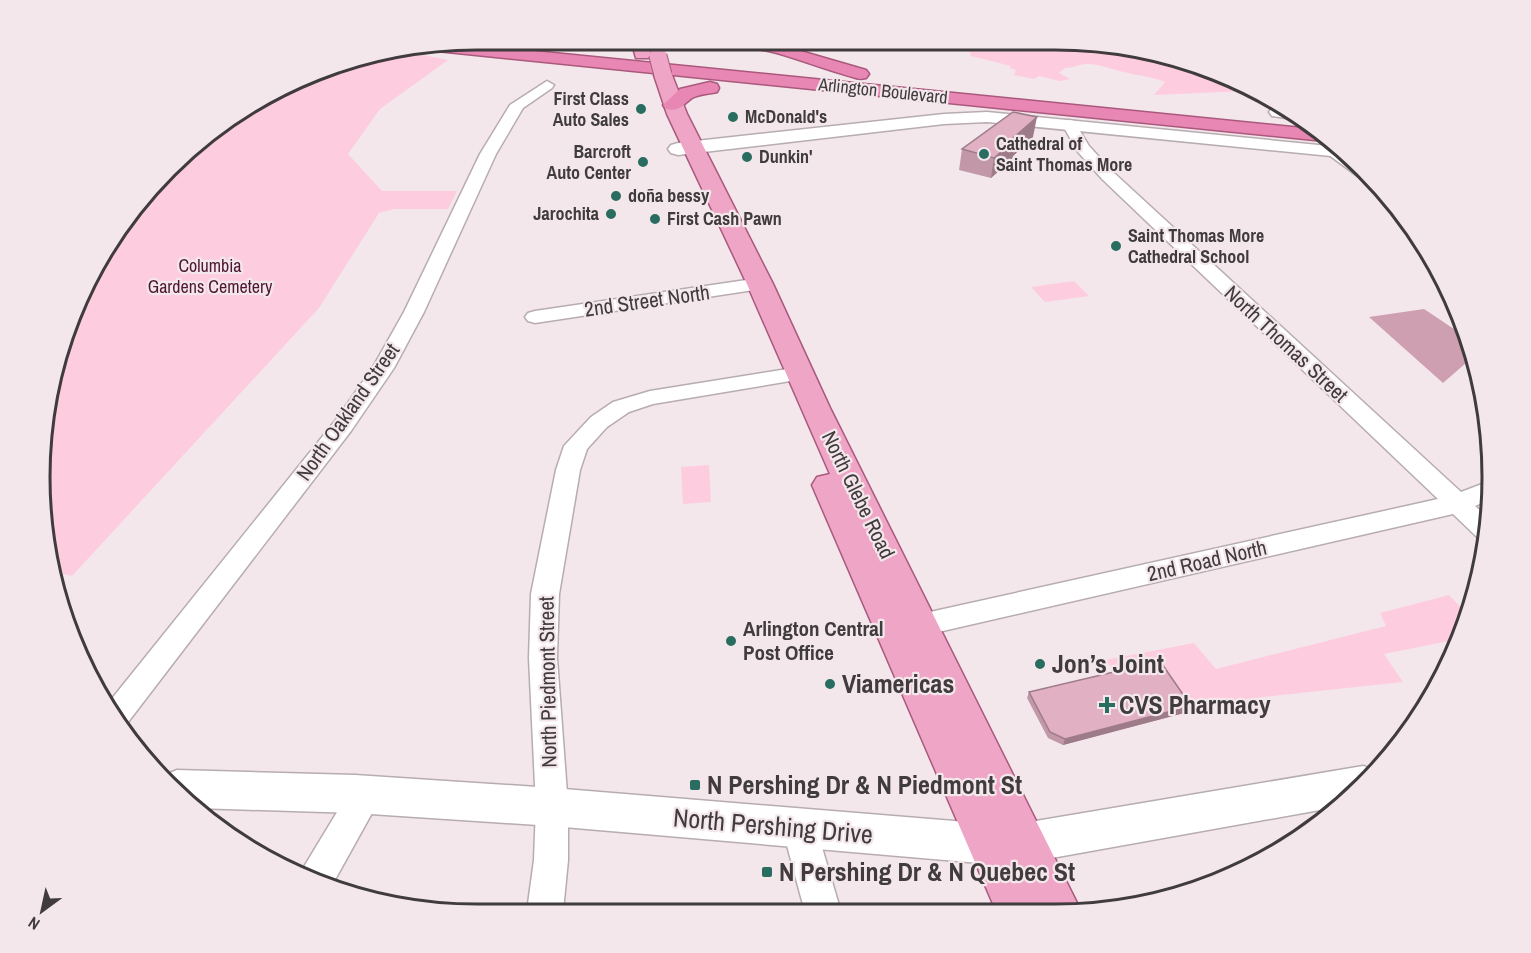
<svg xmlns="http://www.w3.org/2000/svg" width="1531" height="953" viewBox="0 0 1531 953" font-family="'Archivo Narrow',sans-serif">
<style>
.green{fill:#feccdf}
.forest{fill:#ce9fb1}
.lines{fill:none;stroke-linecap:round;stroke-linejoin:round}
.minor-casing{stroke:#b7acb0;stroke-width:3}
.tertiary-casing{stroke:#b7acb0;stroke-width:3}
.secondary-casing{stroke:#b7acb0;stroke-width:3}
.primary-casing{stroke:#aa597d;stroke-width:3}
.trunk-casing{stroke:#aa597d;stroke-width:3}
.minor{fill:#fff;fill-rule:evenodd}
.tertiary{fill:#fff;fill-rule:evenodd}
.secondary{fill:#fff;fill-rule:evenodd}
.primary{fill:#eea5c6;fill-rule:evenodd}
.trunk{fill:#e887b3;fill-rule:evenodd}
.primary-bridge-casing{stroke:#aa597d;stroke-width:19;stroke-linecap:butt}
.primary-bridge{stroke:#eea5c6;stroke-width:17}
.wall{fill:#c297a8}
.shaded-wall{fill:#9e7b88}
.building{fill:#e1b0c3;stroke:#9e7b88;stroke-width:1.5}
.poi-dot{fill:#296d60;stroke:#f3e7eb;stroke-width:2}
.labels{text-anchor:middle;stroke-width:4.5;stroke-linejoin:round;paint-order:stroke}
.far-street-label{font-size:18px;fill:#403b3d;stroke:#f3e7eb}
.far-poi-label{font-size:18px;font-weight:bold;fill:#403b3d;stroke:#f3e7eb;text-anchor:start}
.far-park-label{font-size:18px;fill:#501732;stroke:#f3e7eb}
.street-label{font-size:21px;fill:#403b3d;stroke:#f3e7eb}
.poi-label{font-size:21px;font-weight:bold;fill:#403b3d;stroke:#f3e7eb;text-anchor:start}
.near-poi-label{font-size:26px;font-weight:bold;fill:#403b3d;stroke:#f3e7eb;text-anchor:start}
.near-street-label{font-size:26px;fill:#403b3d;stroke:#f3e7eb}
.rim{fill:none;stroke:#403b3d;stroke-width:3}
</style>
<rect width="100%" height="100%" fill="#f3e7eb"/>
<g class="green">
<path d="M965,42L1111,43L1222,72L1254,91V94L1246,91L1154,95L1165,82C1150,76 1138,76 1124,72C1111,69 1100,64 1087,64C1079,64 1073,68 1065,68L1059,73L1070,79L1060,81L1039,76L1034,79L1014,75L1016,70L1010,68L1011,66L971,56L968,46L962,44Z"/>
<polygon points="404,51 448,60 380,109 348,154 382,191 457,191 448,209 394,209 379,213 319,308 72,576 55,572 39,476 62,336 129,210 210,129 336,62"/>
<polygon points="1074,281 1089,296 1045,302 1031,287"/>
<polygon points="709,465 711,502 683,504 681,467"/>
<polygon points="1449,595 1468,615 1459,639 1384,654 1403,682 1190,705 1158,662 1112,668 1105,660 1194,643 1216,669 1386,626 1380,613"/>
</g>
<polygon class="forest" points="1424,309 1469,339 1474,356 1443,383 1369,317"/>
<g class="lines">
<defs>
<g id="minor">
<polygon points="547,81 554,85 552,88 523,108 496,154 424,312 394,368 351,431 122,730 113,720 106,706 335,421 373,367 404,312 480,154 510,105"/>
<polygon points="1069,120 1074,121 1089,146 1113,172 1461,492 1490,481 1491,499 1475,506 1489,518 1485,540 1478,538 1453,514 921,636 911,633 907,625 911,617 921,614 1438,499 1102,179 1078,152 1062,124"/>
<polygon points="1334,147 1348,155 1385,190 1375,189 1329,155 1326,152"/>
<polygon points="760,278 767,280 769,284 767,288 535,323 528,321 525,317 528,313 535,311"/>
<polygon points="800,367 808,368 811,373 808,378 653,404 629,412 607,427 587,449 580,470 559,594 557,658 568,807 568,860 563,911 527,911 534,860 536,807 529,658 531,594 556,470 564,446 591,417 613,402 650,391"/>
<polygon points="366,780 378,784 382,795 331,887 309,881 299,875 354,784"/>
<polygon points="799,811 811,816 816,827 841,912 805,912 782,827 787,816"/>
</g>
<g id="tertiary">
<polygon points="987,112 1339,147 1351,158 987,122 944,124 678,155 671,153 668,149 671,145 678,143 944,114"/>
<polygon points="1363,766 1376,770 1342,806 1024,863 991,864 552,826 355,813 196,808 165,775 177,770 355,775 552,788 991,824 1024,823"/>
</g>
<polygon id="secondary" points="1281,106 1300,117 1293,119 1272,116 1269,112 1272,108"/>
<g id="primary">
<polygon points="631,40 647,40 651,54 648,58 636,58"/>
<polygon points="663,70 669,71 672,75 687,114 773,284 830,408 1082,913 997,913 812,485 817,477 830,474 747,284 667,114 654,75 657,71"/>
</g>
<g id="trunk">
<path d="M640,40L766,41L866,70L869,74L866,78L860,79C832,72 805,61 777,53C732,42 685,42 640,50L634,49L631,45Z"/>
<polygon points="454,43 1322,130 1334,142 437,51 429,47"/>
<path d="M710,82L717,84L719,88L717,92C709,94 699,94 692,98C682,105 680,112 666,109L663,105L680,89Z"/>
</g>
</defs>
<use href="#minor" class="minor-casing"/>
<use href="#tertiary" class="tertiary-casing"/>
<use href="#secondary" class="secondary-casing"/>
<use href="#primary" class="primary-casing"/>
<use href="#trunk" class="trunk-casing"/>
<use href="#minor" class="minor"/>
<use href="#tertiary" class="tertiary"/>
<use href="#secondary" class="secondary"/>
<use href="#primary" class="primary"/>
<use href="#trunk" class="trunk"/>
<defs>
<polyline id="primary-bridge" points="658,56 663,75"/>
</defs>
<use href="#primary-bridge" class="primary-bridge-casing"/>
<use href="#primary-bridge" class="primary-bridge"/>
</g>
<g class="wall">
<polygon points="1033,137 1013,156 1012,159 991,178 959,170 962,149"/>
<polygon points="1029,692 1191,706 1188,712 1063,745 1048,738 1027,698"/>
</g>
<g class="shaded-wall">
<polygon points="1037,117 1033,137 1013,156 1012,159 991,178 994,158 1013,138"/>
<polygon points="1191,706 1188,712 1063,745 1065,739"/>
</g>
<g class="building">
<polygon points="1013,112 1037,117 1013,138 1016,139 994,158 962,149"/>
<polygon points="1160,661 1191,706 1065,739 1050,732 1029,692"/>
</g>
<g class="poi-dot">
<circle cx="641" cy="109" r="6"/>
<circle cx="733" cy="117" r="6"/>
<circle cx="984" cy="154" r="6"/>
<circle cx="747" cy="157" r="6"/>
<circle cx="643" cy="162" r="6"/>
<circle cx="616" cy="196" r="6"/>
<circle cx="611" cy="214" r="6"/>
<circle cx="655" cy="219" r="6"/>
<circle cx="1116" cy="246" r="6"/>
<circle cx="731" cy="641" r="6"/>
<circle cx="1040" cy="664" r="6"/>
<circle cx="830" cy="684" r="6"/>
<path d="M1104 696h6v6h6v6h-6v6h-6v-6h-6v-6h6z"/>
<rect x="689" y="779" width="12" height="12" rx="3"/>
<rect x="761" y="866" width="12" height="12" rx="3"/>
</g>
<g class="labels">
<g class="far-street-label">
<text transform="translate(883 91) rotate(6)" y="6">Arlington Boulevard</text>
</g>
<g class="far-poi-label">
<text x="629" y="105" text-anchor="end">First Class<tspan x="629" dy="21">Auto Sales</tspan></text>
<text x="745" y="123">McDonald's</text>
<text x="996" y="150">Cathedral of<tspan x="996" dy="21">Saint Thomas More</tspan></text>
<text x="631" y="158" text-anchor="end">Barcroft<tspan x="631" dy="21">Auto Center</tspan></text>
<text x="759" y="163">Dunkin'</text>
<text x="628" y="202">doña bessy</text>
<text x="599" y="220" text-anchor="end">Jarochita</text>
<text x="667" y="225">First Cash Pawn</text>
<text x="1128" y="242">Saint Thomas More<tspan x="1128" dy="21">Cathedral School</tspan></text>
</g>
<g class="far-park-label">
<text x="210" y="272">Columbia<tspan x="210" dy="21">Gardens Cemetery</tspan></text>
</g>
<g class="street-label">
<text transform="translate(647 301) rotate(-8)" y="7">2nd Street North</text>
<text transform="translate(1286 344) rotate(43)" y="7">North Thomas Street</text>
<text transform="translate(348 412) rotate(-55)" y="7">North Oakland Street</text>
<text transform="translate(858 495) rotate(64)" y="7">North Glebe Road</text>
<text transform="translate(1207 561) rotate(-13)" y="7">2nd Road North</text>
<text transform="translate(548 682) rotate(-91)" y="7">North Piedmont Street</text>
</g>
<g class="poi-label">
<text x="743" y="636">Arlington Central<tspan x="743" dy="24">Post Office</tspan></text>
</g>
<g class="near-poi-label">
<text x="1052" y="673">Jon’s Joint</text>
<text x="842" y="693">Viamericas</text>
<text x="1119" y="714">CVS Pharmacy</text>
<text x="707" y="794">N Pershing Dr &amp; N Piedmont St</text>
<text x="779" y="881">N Pershing Dr &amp; N Quebec St</text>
</g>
<g class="near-street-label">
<text transform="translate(773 826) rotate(5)" y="9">North Pershing Drive</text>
</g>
</g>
<path d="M0 0H1531V953H0ZM477 50H1055A427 427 0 0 1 1482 477V477A427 427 0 0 1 1055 904H477A427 427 0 0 1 50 477V477A427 427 0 0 1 477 50Z" fill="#f3e7eb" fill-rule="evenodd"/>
<path class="rim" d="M477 50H1055A427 427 0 0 1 1482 477V477A427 427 0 0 1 1055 904H477A427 427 0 0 1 50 477V477A427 427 0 0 1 477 50Z"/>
<g transform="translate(42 911) rotate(213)" stroke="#f3e7eb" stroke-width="4.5" paint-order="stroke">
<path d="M0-4.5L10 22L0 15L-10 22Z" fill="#403b3d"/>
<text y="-9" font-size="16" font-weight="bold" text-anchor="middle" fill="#403b3d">N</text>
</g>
</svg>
